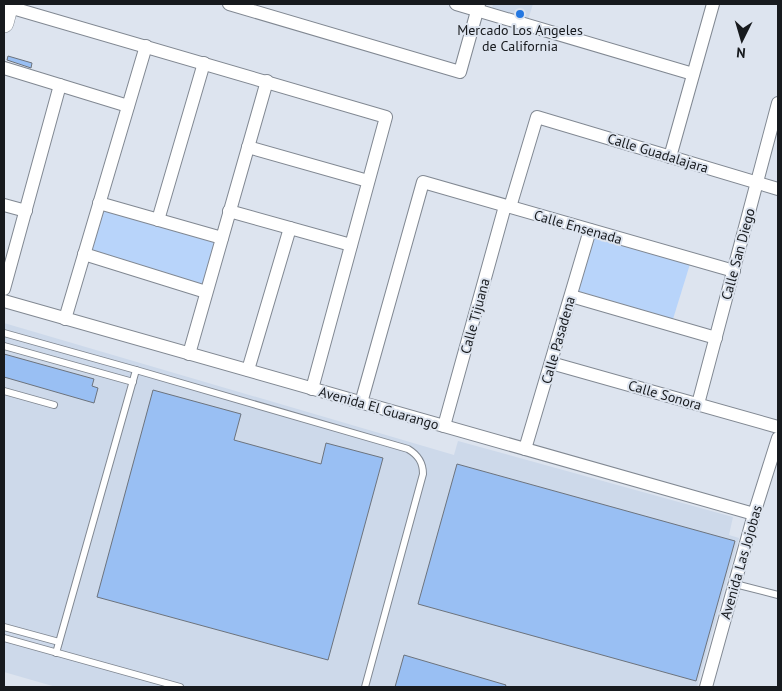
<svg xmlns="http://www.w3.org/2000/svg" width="782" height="691" viewBox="0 0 782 691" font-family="'PT Sans',sans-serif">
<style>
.built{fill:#cdd9ea}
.green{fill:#b8d4fa}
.building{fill:#99bff3;stroke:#6c737d}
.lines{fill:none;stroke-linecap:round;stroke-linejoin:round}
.lane-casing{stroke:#818892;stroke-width:8}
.street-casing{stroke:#818892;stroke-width:14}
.secondary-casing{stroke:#818892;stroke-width:20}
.lane{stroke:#fff;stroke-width:6}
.street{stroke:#fff;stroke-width:12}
.secondary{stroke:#fff;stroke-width:19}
.poi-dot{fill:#2377e1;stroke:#dde4ef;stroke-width:2}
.labels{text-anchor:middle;stroke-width:4;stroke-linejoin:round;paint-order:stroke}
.poi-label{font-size:14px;fill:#171a1e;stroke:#dde4ef}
.street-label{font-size:14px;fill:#171a1e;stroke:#dde4ef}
</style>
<rect width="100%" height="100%" fill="#dde4ef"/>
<g class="built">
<polygon points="493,4 533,4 528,20 492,9"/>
<polygon points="4,323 454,455 458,441 733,517 729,535 739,538 697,687 56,687 4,672"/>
</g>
<g class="green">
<polygon points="104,209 217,242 203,286 91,252"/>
<polygon points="595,236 690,264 673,319 578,291"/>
</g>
<g class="building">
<polygon points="8,56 32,63 31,68 7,60"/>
<polygon points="4,354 94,379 92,386 98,388 94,403 4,377"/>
<polygon points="153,390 241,414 234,440 321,464 326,443 383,458 328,660 97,597"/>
<polygon points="457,464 735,541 696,681 418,604"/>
<polygon points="404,655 506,685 505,687 395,687"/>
</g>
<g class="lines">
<defs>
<g id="lane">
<path d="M4,333L136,370L408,449C418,455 423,462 423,474L365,687"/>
<polyline points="4,346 133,382"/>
<polyline points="4,391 54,405"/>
<polyline points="735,584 778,595"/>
<polyline points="4,627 59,642"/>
<polyline points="4,638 180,687"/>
<polyline points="56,653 136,370"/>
</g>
<g id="street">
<polyline points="229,4 460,72 479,4"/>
<polyline points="456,4 693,74"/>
<polyline points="9,7 386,117 312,389"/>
<polyline points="4,68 128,106"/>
<polyline points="248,147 368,181"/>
<polyline points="670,157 713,4"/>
<polyline points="99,203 222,238"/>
<polyline points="4,205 26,211"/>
<polyline points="510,207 537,117 778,189"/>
<polyline points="229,211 351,245"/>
<polyline points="158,220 204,63"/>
<polyline points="84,254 206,292"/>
<polyline points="4,289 60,85"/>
<polyline points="571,296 716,338"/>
<polyline points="4,301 754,514"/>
<polyline points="65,319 146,46"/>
<polyline points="189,354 267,81"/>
<polyline points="551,363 778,427"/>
<polyline points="248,370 290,228"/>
<polyline points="361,403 423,182 734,271"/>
<polyline points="698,404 778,103"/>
<polyline points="444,426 505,206"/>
<polyline points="525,449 590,230"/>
<polyline points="706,687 754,514 778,438"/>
</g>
<polyline id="secondary" points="4,23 9,4"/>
</defs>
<use href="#lane" class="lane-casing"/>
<use href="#street" class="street-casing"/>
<use href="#secondary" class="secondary-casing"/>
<use href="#lane" class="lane"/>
<use href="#street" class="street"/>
<use href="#secondary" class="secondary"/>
</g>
<circle class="poi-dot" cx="520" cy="14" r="5"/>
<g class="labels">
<g class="poi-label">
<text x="520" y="35">Mercado Los Angeles<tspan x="520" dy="16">de California</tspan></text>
</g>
<g class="street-label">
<text transform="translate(658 153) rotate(17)" y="5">Calle Guadalajara</text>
<text transform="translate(578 227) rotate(16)" y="5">Calle Ensenada</text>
<text transform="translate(738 254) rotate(-75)" y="5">Calle San Diego</text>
<text transform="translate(475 316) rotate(-75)" y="5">Calle Tijuana</text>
<text transform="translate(558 340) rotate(-74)" y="5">Calle Pasadena</text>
<text transform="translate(665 395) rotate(16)" y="5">Calle Sonora</text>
<text transform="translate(379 408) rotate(16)" y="5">Avenida El Guarango</text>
<text transform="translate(741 562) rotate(-74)" y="5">Avenida Las Jojobas</text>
</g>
</g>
<rect width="782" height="691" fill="none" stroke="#171a1e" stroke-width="10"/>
<g transform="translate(742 40) rotate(185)" stroke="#dde4ef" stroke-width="4" paint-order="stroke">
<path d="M0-4L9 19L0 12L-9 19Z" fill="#171a1e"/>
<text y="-8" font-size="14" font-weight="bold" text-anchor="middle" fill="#171a1e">N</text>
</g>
</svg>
